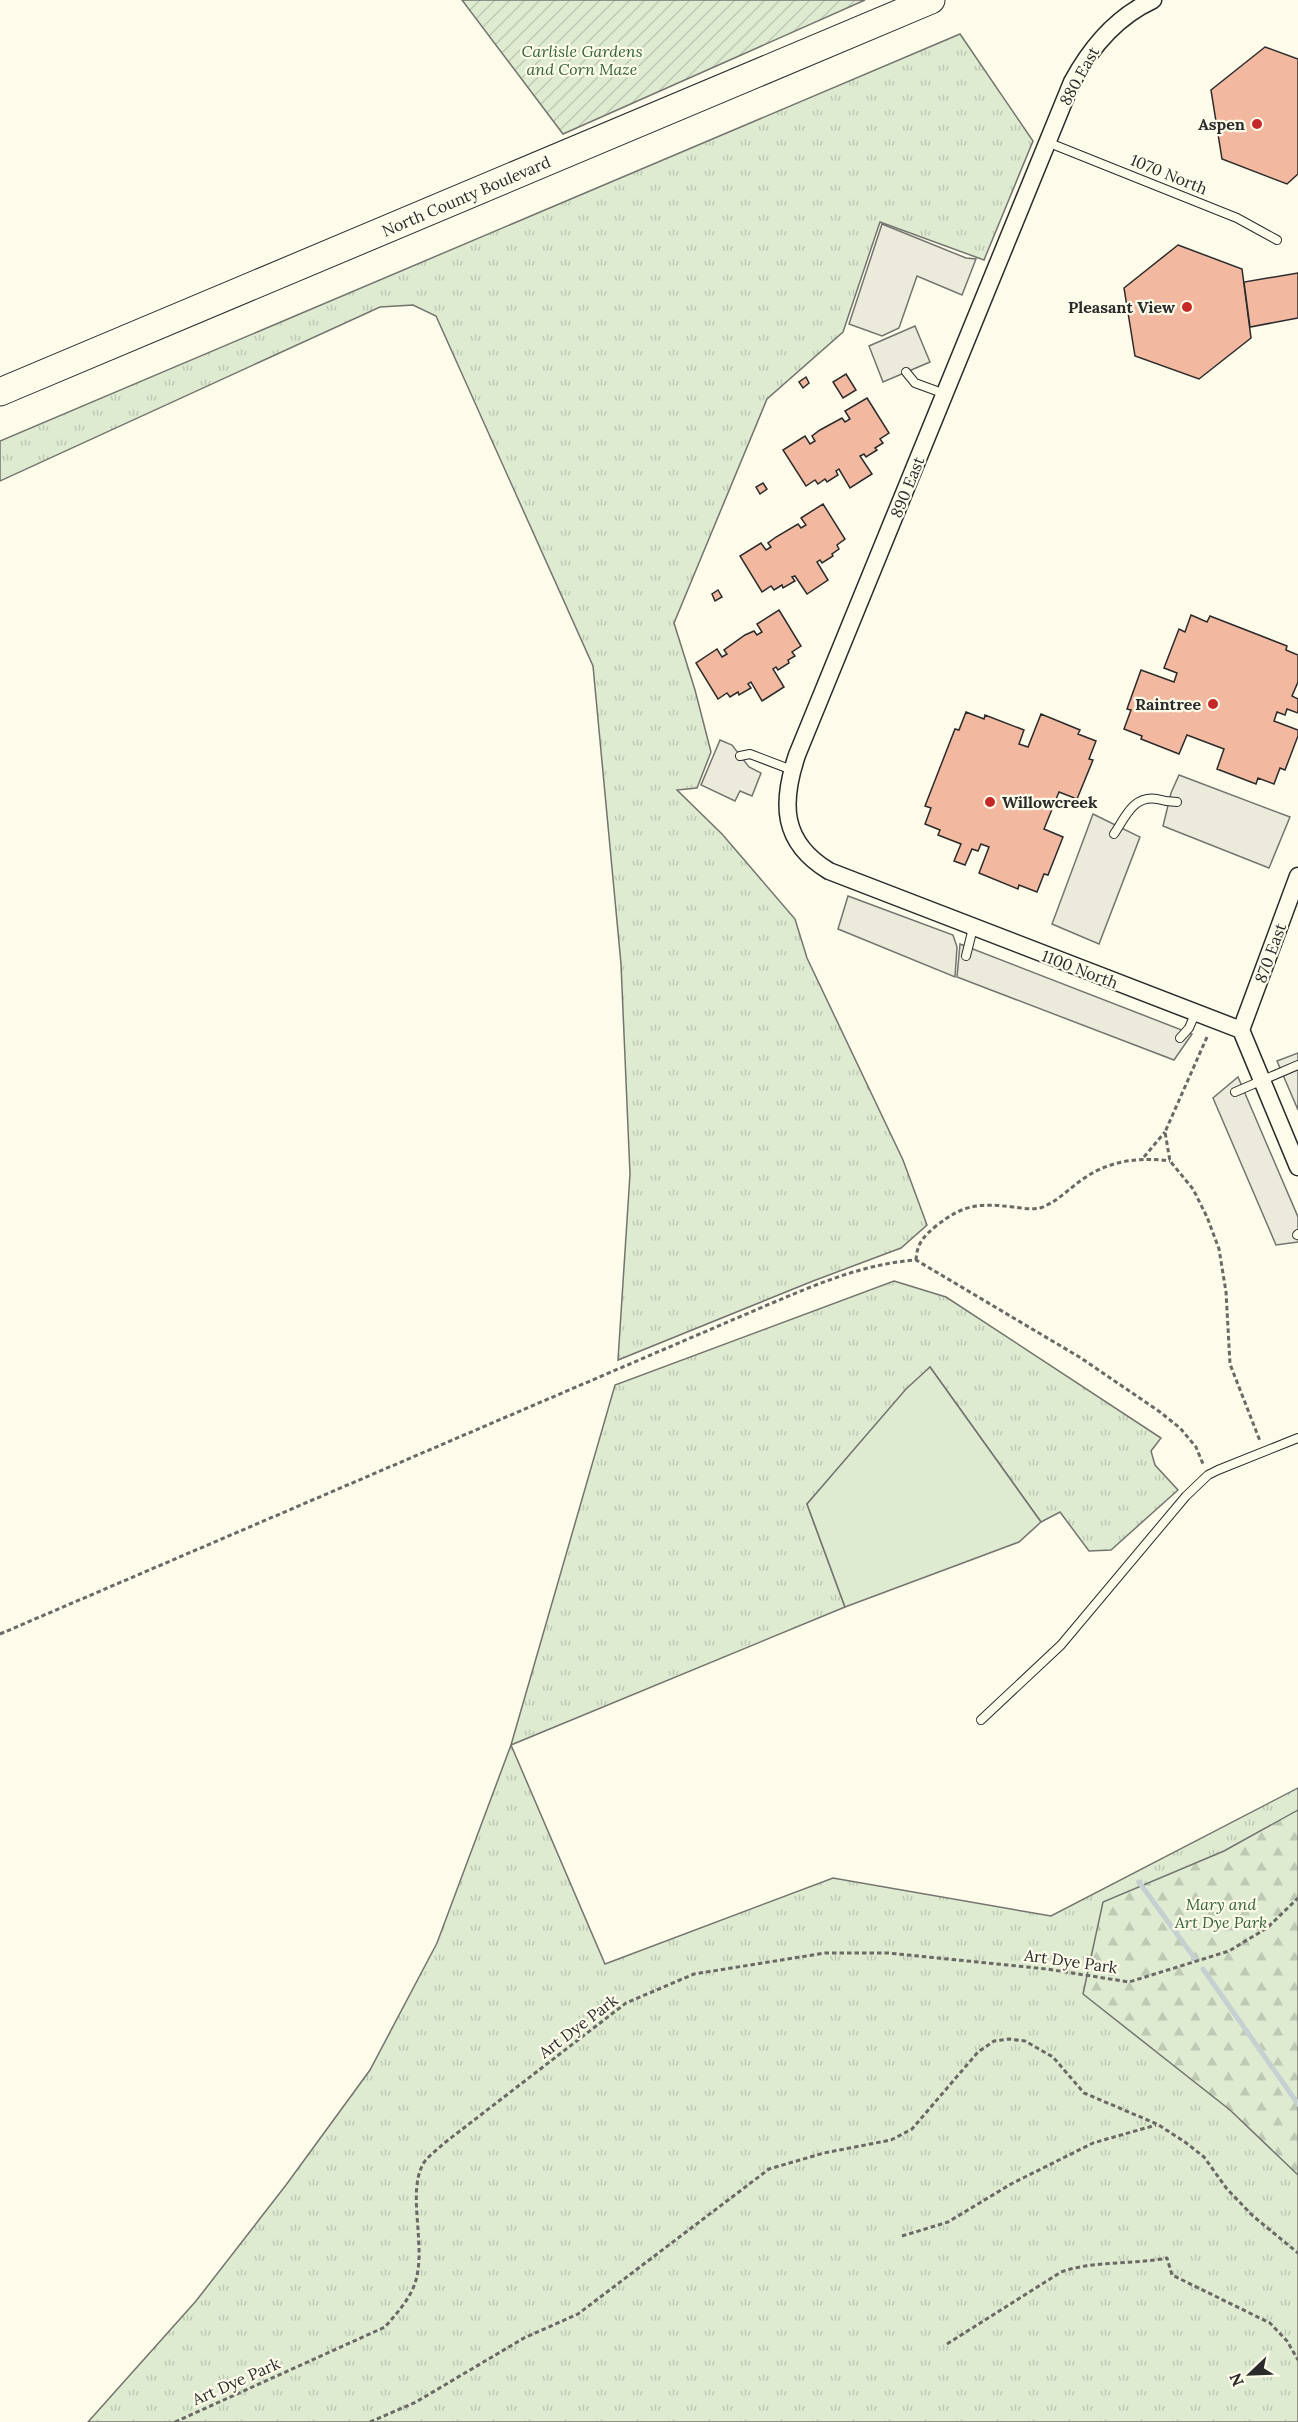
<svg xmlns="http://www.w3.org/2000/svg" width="1298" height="2422" viewBox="0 0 1298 2422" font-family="Lora,serif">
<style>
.grass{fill:url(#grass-tufts);stroke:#74746e;stroke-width:1.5}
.forest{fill:url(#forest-firs);stroke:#74746e;stroke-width:1.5}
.garden{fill:url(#garden-furrows);stroke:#74746e;stroke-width:1.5}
.pitch{fill:#deebd1;stroke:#74746e;stroke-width:1.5}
.parking{fill:#eceadb;stroke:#74746e;stroke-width:1.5}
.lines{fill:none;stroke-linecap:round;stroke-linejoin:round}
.stream{stroke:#c7d0d0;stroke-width:5}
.building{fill:#f2b8a0;stroke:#2b2b2b;stroke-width:1.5}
.lane-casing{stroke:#2b2b2b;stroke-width:10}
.street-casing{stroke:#2b2b2b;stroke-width:19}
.primary-casing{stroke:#2b2b2b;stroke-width:29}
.path{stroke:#6a6964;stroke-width:3;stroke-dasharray:4.5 3;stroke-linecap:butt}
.lane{stroke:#fdfbea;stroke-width:8}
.street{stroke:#fdfbea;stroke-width:16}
.primary{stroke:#fdfbea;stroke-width:27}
.poi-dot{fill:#c62828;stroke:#fdfbea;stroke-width:2}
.labels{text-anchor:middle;stroke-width:4.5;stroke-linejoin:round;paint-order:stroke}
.park-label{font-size:16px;font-style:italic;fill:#34623c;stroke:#fdfbea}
.street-label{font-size:16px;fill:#2b2b2b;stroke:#fdfbea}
.poi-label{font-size:16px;font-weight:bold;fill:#2b2b2b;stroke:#fdfbea;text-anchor:end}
</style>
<defs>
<pattern id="grass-tufts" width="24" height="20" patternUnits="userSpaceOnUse" patternTransform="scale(1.5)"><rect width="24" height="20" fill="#deebd1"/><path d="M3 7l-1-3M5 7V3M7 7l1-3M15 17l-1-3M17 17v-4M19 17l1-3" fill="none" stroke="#bfcab4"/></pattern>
<pattern id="forest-firs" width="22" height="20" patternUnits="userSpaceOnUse" patternTransform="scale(1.5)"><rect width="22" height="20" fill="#deebd1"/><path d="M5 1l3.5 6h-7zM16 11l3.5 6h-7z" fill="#bfcab4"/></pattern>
<pattern id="garden-furrows" width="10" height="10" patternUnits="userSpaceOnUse" patternTransform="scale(1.5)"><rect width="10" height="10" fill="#deebd1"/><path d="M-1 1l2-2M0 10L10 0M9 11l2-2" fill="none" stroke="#bfcab4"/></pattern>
</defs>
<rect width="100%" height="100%" fill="#fdfbea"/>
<g class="grass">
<polygon points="960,34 1033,141 984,260 880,222 843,332 767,399 674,623 695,690 711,752 697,788 677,790 722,834 795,919 807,958 903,1160 927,1225 901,1248 813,1281 618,1360 630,1174 621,964 593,666 436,316 413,305 380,307 0,481 0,441"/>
<polygon points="894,1281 946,1297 1161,1438 1151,1451 1155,1465 1178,1490 1111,1550 1089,1551 1060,1512 1041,1522 930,1367 807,1504 845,1607 511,1745 605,1964 833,1878 1051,1916 1298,1788 1298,2422 88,2422 196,2301 286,2185 370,2070 437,1943 511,1745 615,1385"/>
</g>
<polygon class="forest" points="1298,1810 1298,2175 1230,2110 1083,1994 1103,1902 1224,1851"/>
<polygon class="garden" points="462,0 865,0 563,134"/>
<polygon class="pitch" points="930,1367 1041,1522 1019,1542 845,1607 807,1504 906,1389"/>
<g class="parking">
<polygon points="882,224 966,258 976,259 962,295 917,276 899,328 882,336 849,324"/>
<polygon points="915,326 930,362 883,382 869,346"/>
<polygon points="720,740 732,745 749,767 761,773 752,796 740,791 735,801 701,785"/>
<polygon points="1179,775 1290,817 1269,868 1163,826 1171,793"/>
<polygon points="1093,814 1140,837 1099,944 1052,924"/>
<polygon points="848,896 953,935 957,947 955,977 838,929"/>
<polygon points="960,944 1192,1034 1174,1060 957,977"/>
<polygon points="1298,1053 1298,1110 1277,1061"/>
<polygon points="1238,1077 1298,1217 1298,1242 1276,1245 1213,1098"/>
</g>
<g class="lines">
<g class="stream">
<polyline points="1139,1882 1196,1960"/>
<polyline points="1203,1969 1298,2104"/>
</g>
</g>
<g class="building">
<polygon points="1265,47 1298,59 1298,174 1287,184 1222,159 1211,90"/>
<polygon points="1178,245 1242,269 1251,338 1199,379 1135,356 1124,288"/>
<polygon points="1298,273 1298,318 1250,327 1244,282"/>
<polygon points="846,374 856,390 843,398 833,382"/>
<polygon points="806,377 809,383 803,388 799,382"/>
<polygon points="867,398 889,433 880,439 883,443 875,448 877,450 866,457 864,454 860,456 872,474 850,488 839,469 836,471 838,475 827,482 825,479 818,484 815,480 806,486 783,450 805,436 810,444 815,441 812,436 820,430 842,418 845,422 850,419 845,411"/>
<polygon points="763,483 767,489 760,494 756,487"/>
<polygon points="823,504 845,539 837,545 839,549 832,554 833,556 822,563 820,560 817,562 828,580 807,594 795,576 792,577 795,581 783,588 782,585 774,590 771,586 762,592 740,556 761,543 766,550 771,547 768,543 776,537 798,524 801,528 806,525 801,518"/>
<polygon points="718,590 722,597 715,601 712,594"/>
<polygon points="779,610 801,646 792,652 795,656 788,660 789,663 778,670 776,667 773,669 784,687 762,701 751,682 748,684 751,688 739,695 738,692 730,697 727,693 718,699 696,663 717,649 722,657 727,654 724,650 745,635 754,631 757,635 762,632 757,624"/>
<polygon points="1191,615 1207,622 1210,616 1287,646 1286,650 1298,655 1298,682 1292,696 1298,699 1298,713 1287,709 1285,715 1277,712 1274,721 1298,730 1298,736 1285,770 1280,768 1274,784 1258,778 1256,784 1217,769 1224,749 1187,735 1179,754 1141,739 1142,736 1124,729 1131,710 1127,709 1141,670 1174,682 1177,673 1164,668 1179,629 1185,632"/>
<polygon points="966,712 984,719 985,715 1024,730 1019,744 1028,747 1041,714 1080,730 1078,734 1096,741 1089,759 1093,760 1077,799 1059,792 1044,829 1063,837 1048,875 1044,874 1037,892 1019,885 1018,889 979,873 989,847 981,844 978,851 972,849 965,865 954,861 961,844 938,835 940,830 925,824 931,808 925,806 955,729 959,730"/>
</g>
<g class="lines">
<defs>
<g id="lane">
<polyline points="1047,142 1237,218 1277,240"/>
<polyline points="906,372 915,383 945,394"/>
<polyline points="740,756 750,754 792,770"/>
<path d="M1114,834C1125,818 1133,795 1157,799C1164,801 1169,802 1177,802"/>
<polyline points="966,956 973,928"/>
<polyline points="1180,1038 1189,1028 1195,1014"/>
<polyline points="1235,1092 1298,1065"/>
<polyline points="1297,1235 1298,1234"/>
<polyline points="981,1720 1061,1645 1186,1496 1208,1475 1218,1470 1298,1438"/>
</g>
<g id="street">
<path d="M1153,0C1116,17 1091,47 1072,82L797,755C781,803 781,842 829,871L1241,1030L1298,1167"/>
<polyline points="1241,1030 1298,876"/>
</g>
<polyline id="primary" points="0,392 931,0"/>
</defs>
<use href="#lane" class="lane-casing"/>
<use href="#street" class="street-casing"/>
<use href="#primary" class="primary-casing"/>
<g class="path">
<polyline points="1207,1037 1165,1132 1170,1161 1193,1189 1207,1217 1219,1249 1226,1292 1230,1364 1260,1441"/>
<polyline points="1144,1157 1165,1132"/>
<path d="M916,1260C917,1243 924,1236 936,1226C964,1204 979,1203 1013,1207C1022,1208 1032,1210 1040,1208C1058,1202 1070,1187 1086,1177C1111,1160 1142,1157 1170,1161"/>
<path d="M0,1634L765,1306C815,1285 862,1264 916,1260L1081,1358L1160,1412L1180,1428L1196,1447L1203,1464"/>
<polyline points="902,2236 948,2222 1011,2184 1093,2143 1156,2125"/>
<path d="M947,2344L1061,2272C1095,2260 1132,2265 1167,2258L1172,2275L1270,2323L1287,2341L1298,2360"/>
<path d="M175,2422L385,2327C397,2313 411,2298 416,2280C426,2243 407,2194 423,2164C427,2157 437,2150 443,2144L626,2003L694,1974L825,1953H888L1047,1969L1129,1982L1229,1951L1267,1928L1298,1898"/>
<polyline points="370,2422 416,2402 524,2338 578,2314 769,2169 824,2153 891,2140 912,2129 978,2052 994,2041 1009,2039 1025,2041 1053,2057 1084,2093 1157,2124 1185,2142 1204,2157 1227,2189 1253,2216 1298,2253"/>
</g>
<use href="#lane" class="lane"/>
<use href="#street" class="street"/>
<use href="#primary" class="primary"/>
</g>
<g class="poi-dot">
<circle cx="1257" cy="124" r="6"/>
<circle cx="1187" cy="307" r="6"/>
<circle cx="1213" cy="704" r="6"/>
<circle cx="990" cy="802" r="6"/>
</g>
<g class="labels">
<g class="park-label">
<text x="582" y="57">Carlisle Gardens<tspan x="582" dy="18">and Corn Maze</tspan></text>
<text x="1221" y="1910">Mary and<tspan x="1221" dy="18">Art Dye Park</tspan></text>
</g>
<g class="street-label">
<text transform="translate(1079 76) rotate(-61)" y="6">880 East</text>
<text transform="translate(1169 174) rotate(22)" y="6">1070 North</text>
<text transform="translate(466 196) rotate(-23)" y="6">North County Boulevard</text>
<text transform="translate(907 487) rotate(-68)" y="6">890 East</text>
<text transform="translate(1270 953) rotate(-70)" y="6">870 East</text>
<text transform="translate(1080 969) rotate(21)" y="6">1100 North</text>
<text transform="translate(1071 1961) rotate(8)" y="6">Art Dye Park</text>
<text transform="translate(578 2026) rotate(-37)" y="6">Art Dye Park</text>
<text transform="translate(236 2381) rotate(-24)" y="6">Art Dye Park</text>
</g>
<g class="poi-label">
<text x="1245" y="130">Aspen</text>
<text x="1175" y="313">Pleasant View</text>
<text x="1201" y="710">Raintree</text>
<text x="1002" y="808" text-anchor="start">Willowcreek</text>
</g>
</g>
<g transform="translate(1250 2374) rotate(247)" stroke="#fdfbea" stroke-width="4.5" paint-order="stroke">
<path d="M0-4.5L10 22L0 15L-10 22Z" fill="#2b2b2b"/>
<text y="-9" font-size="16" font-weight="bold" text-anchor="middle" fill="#2b2b2b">N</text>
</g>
</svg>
